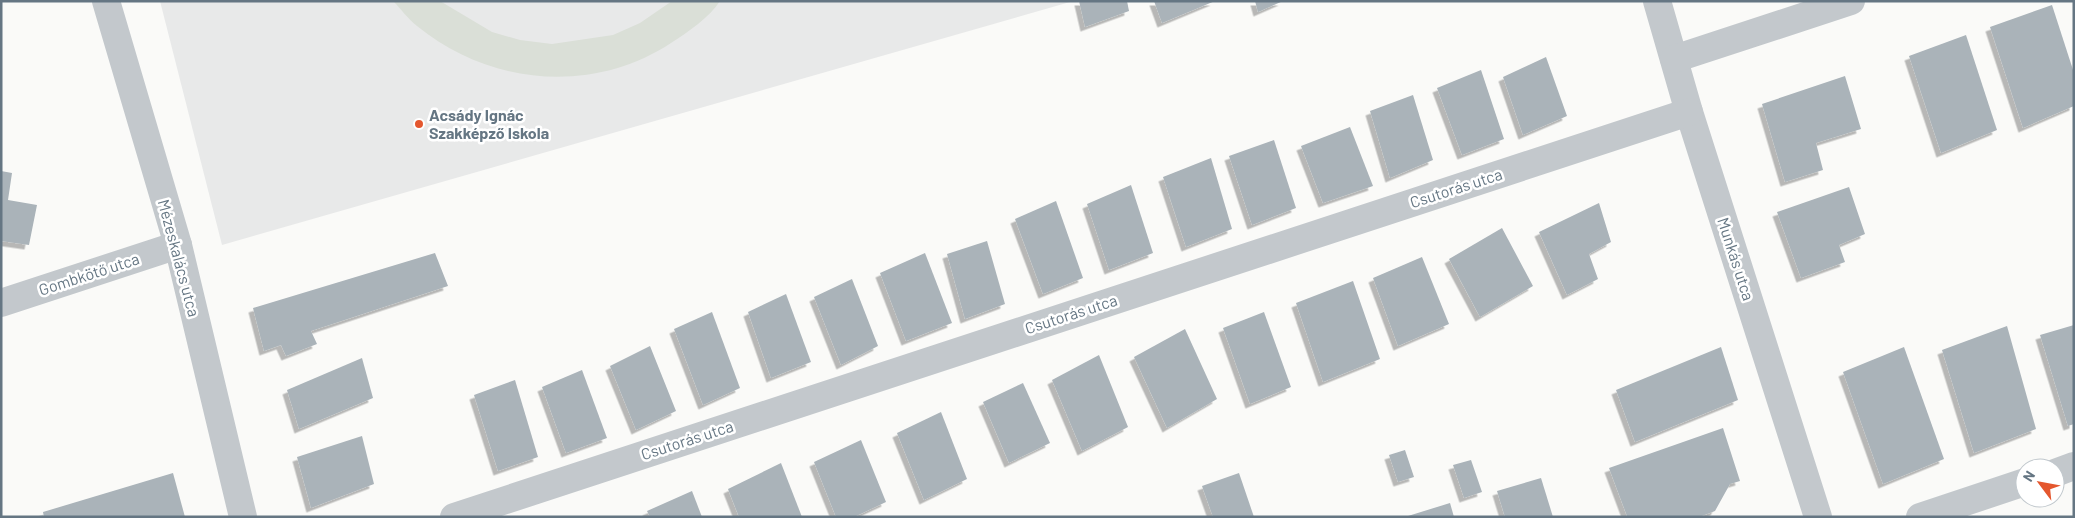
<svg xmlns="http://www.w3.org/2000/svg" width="2075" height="518" viewBox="0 0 2075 518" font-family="Barlow,sans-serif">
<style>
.built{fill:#e8e9e9}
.green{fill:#dadfd7}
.building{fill:#aab3b9;filter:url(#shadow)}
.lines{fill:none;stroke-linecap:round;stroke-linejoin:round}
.minor{stroke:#c3c8cc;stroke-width:28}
.poi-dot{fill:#e4572e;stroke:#fff;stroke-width:2}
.labels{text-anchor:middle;stroke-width:5;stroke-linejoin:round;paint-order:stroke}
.poi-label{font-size:16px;font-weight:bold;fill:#657683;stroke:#fff;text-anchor:start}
.street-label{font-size:16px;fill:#657683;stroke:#fff}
</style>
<defs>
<filter id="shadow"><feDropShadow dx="-4.5" dy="4.5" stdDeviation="0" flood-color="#0004"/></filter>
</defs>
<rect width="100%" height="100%" fill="#fafaf8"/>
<polygon class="built" points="160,1 1070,1 1070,2 222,245"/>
<path class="green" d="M393,1H440L492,32L520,40L552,44L613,35L640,23L672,1H720C709,18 688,32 671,43C592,95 489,85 417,26C408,19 401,9 393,1Z"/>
<g class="building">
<polygon points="1079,1 1127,1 1129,11 1085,27"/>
<polygon points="1154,1 1215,1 1162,23"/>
<polygon points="1255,1 1283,1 1258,12"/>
<polygon points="2052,5 2074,73 2074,106 2023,128 1990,27"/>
<polygon points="1966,35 1997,130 1941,153 1909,56"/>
<polygon points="1546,57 1567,116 1523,135 1503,77"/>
<polygon points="1481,70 1504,139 1462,155 1437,88"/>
<polygon points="1845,76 1861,129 1816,143 1823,170 1785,182 1762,104"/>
<polygon points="1413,95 1433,160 1390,178 1370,111"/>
<polygon points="1350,127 1373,186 1323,203 1301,146"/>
<polygon points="1274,140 1296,208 1252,225 1229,156"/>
<polygon points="1211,158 1232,229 1186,247 1163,177"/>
<polygon points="1,171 12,173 8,200 37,205 29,245 1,241"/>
<polygon points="1131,185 1153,253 1109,270 1087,204"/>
<polygon points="1849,187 1865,234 1839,245 1845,262 1801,278 1777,212"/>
<polygon points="1056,201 1083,278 1043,294 1015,219"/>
<polygon points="1599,203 1611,242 1589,254 1598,279 1567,295 1539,232"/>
<polygon points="1502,228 1533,286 1480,317 1449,259"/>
<polygon points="987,241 1005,304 965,319 947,254"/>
<polygon points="435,253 448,286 311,331 317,344 286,356 281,345 264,351 253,308"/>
<polygon points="925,253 952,323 906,341 880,273"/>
<polygon points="1422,257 1449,324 1398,346 1373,278"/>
<polygon points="852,279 878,346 841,365 814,297"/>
<polygon points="1353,281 1380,359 1323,382 1296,303"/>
<polygon points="786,294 811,362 771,378 748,312"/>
<polygon points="712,312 740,388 703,405 674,329"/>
<polygon points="1264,312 1291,387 1250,404 1223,328"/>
<polygon points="2074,325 2074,424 2068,426 2040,335"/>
<polygon points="2007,326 2036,429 1974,453 1942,350"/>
<polygon points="1185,329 1217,399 1167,428 1134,357"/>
<polygon points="650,346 676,411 636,430 610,366"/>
<polygon points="1721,347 1738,400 1635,442 1616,390"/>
<polygon points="1904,347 1944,459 1883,484 1843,372"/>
<polygon points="1099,355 1128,427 1082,451 1052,380"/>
<polygon points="362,358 373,398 299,429 287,390"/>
<polygon points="582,370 607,438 566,453 542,387"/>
<polygon points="515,380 538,457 498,471 474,395"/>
<polygon points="1023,383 1050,443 1009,463 983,402"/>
<polygon points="941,412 967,479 924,500 897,433"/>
<polygon points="1723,428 1740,481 1730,484 1715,511 1699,517 1627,516 1609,468"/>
<polygon points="362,436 374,484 311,508 297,457"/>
<polygon points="861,440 886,502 854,517 836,517 814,462"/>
<polygon points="1405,450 1414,477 1398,482 1389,455"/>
<polygon points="1471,460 1482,492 1464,498 1453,465"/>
<polygon points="781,463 802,517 739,517 728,489"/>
<polygon points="173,473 185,517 44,517 43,512"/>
<polygon points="1239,473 1254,517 1213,517 1202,486"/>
<polygon points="1541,478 1553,517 1505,517 1497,491"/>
<polygon points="692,491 702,517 650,517 647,511"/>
<polygon points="1450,503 1454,517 1408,517 1408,516"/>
</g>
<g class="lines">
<g class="minor">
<polyline points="106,1 178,245 243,517"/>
<polyline points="1657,1 1689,112 1818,517"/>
<polyline points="1674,59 1851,1"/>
<polyline points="1,303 178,245"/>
<polyline points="2055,473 2074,466"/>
<polyline points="454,517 1689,112"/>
<polyline points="1920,517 2025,482"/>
</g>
</g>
<circle class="poi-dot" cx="419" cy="124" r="5"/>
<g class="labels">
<g class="poi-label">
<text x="429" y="121">Acsády Ignác<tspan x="429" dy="18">Szakképző Iskola</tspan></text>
</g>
<g class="street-label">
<text transform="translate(1456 188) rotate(-18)" y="6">Csutorás utca</text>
<text transform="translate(179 258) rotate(75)" y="6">Mézeskalács utca</text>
<text transform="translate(1736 259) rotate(72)" y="6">Munkás utca</text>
<text transform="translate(89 274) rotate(-18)" y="6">Gombkötő utca</text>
<text transform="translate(1071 314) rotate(-18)" y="6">Csutorás utca</text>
<text transform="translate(687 440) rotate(-18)" y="6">Csutorás utca</text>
</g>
</g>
<rect width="2075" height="518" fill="none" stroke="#657683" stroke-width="5"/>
<g transform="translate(2040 483) rotate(302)"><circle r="24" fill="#ffffff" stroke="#c1c8cd"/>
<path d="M0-4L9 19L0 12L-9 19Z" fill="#e4572e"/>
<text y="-8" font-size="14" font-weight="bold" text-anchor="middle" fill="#657683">N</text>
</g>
</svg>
